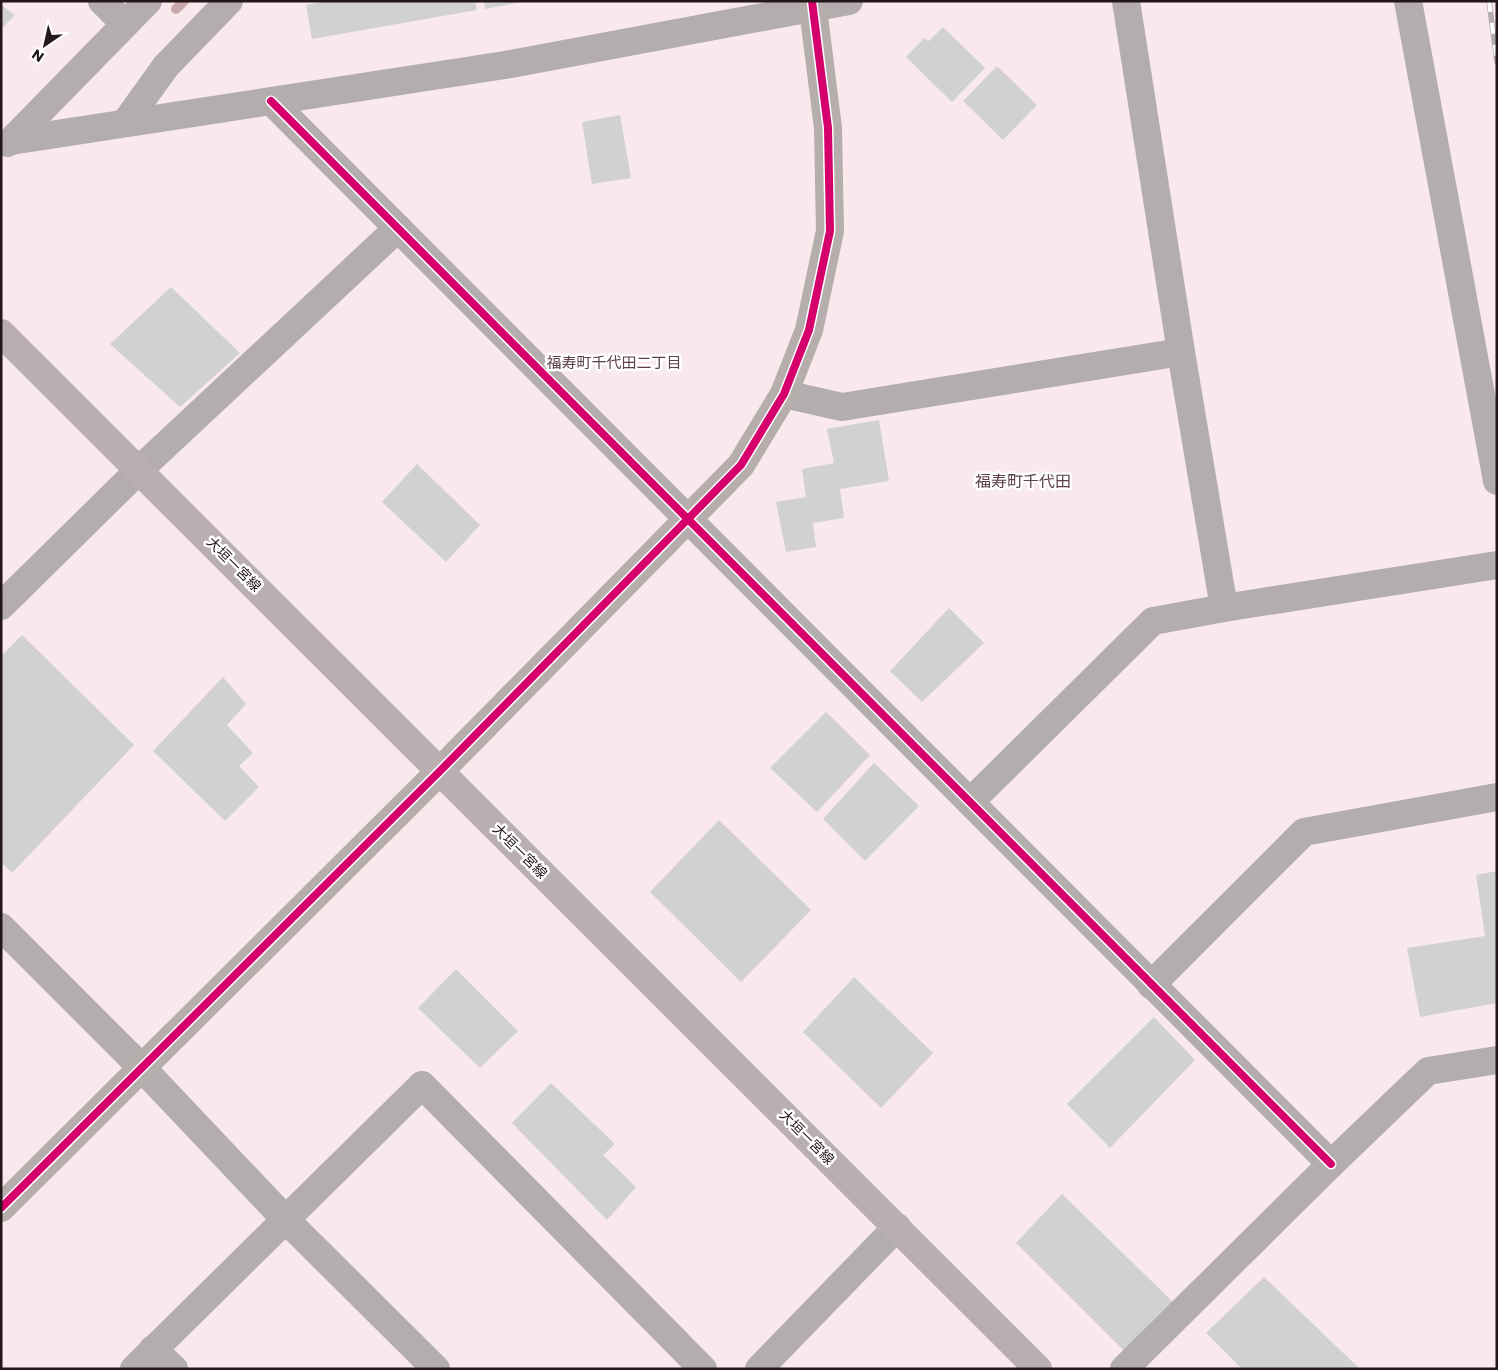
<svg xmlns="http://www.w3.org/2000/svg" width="1498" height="1370" viewBox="0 0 1498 1370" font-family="Poppins,'Noto Sans JP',sans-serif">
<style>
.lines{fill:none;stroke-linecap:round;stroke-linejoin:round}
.stream{stroke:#c9a8ae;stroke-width:10}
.building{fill:#d1d1d2}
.street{stroke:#b4adae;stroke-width:28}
.secondary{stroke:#b6adad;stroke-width:28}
.primary{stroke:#b9afb0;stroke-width:28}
.rail-casing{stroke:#b6acad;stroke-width:5.5}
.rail{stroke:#fff;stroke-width:4;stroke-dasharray:11;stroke-linecap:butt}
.cycleway-casing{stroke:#fff;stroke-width:11}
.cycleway{stroke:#d6006c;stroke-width:8}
.labels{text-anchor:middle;stroke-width:5;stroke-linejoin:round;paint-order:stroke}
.street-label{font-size:14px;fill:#231719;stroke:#fff}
.neighbourhood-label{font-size:15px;fill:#5d4146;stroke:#fff}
.quarter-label{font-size:16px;fill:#5d4146;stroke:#fff}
</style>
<rect width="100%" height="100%" fill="#f9e9ec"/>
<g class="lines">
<polyline class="stream" points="176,9 184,1"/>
</g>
<g class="building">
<polygon points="327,1 475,1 477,10 312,39 306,5"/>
<polygon points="484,1 521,1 521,2 485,9"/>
<polygon points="1,5 15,15 1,29"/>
<polygon points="943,27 985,68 952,102 906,57 924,38 929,41"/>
<polygon points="997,66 1037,105 1003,140 963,101"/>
<polygon points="620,115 631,178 592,184 582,122"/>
<polygon points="171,287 240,353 180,407 110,344"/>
<polygon points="879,420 889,481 840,489 844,518 813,523 816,547 786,552 776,502 806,497 802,469 834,463 827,429"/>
<polygon points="417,464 480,525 446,562 382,502"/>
<polygon points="949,608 984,643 922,702 890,671"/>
<polygon points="22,635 134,745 12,873 1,862 1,656"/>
<polygon points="223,677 246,704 227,725 253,753 239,766 259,787 225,821 153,751"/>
<polygon points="826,712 870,755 817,812 770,768"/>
<polygon points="874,763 919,806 865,861 823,819"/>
<polygon points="719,820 811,910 741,982 650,892"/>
<polygon points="1497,871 1497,1003 1420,1017 1407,948 1485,936 1476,875"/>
<polygon points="456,969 518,1031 480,1068 418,1008"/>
<polygon points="854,977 933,1053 881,1108 803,1032"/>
<polygon points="1154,1017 1195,1060 1110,1148 1067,1104"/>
<polygon points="551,1083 615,1144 603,1155 636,1187 607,1220 512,1123"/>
<polygon points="1062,1194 1173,1302 1125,1352 1016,1243"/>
<polygon points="1264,1277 1360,1369 1242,1369 1206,1333"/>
</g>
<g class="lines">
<g class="street">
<polyline points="102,1 125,24"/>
<polyline points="1126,1 1181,352 1224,608"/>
<polyline points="1408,1 1497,481"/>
<polyline points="271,101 1331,1164"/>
<polyline points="125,123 166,66 229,1"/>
<polyline points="11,141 505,65 849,1"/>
<polyline points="7,143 11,141 148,1"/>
<polyline points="784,394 842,407 1181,352"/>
<polyline points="1,606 139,470 398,228"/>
<polyline points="970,802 1153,621 1224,608 1497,565"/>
<polyline points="1,927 142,1068 286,1220 436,1369"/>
<polyline points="1151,985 1304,832 1497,797"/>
<polyline points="153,1349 174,1369"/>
<polyline points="134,1369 422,1085 703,1369"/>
<polyline points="759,1369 897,1227"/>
<polyline points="1124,1369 1331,1164 1428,1071 1497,1060"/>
</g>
<polyline class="secondary" points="1,1208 440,771 741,465 784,394 809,330 830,231 828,128 812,1"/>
<polyline class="primary" points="1,333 1038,1369"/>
<defs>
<polyline id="rail" points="1489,1 1497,62"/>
</defs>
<use href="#rail" class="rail-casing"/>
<use href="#rail" class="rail"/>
<defs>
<g id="cycleway">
<polyline points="271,101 1331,1164"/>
<polyline points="1,1208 440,771 741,465 784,394 809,330 830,231 828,128 812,1"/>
</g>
</defs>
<use href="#cycleway" class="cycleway-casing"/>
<use href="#cycleway" class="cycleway"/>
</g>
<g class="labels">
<g class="street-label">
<text transform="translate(234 564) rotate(45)" y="5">大垣一宮線</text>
<text transform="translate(520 851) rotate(45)" y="5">大垣一宮線</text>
<text transform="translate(807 1137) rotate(45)" y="5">大垣一宮線</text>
</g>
<g class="neighbourhood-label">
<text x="614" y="368">福寿町千代田二丁目</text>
</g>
<g class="quarter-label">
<text x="1023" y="487">福寿町千代田</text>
</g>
</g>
<rect width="1498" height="1370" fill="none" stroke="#231719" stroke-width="5"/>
<g transform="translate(45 45) rotate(214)" stroke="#ffffff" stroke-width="4" paint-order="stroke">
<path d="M0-4L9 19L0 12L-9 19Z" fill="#231719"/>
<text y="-8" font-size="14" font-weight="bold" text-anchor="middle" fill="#231719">N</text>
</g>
</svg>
